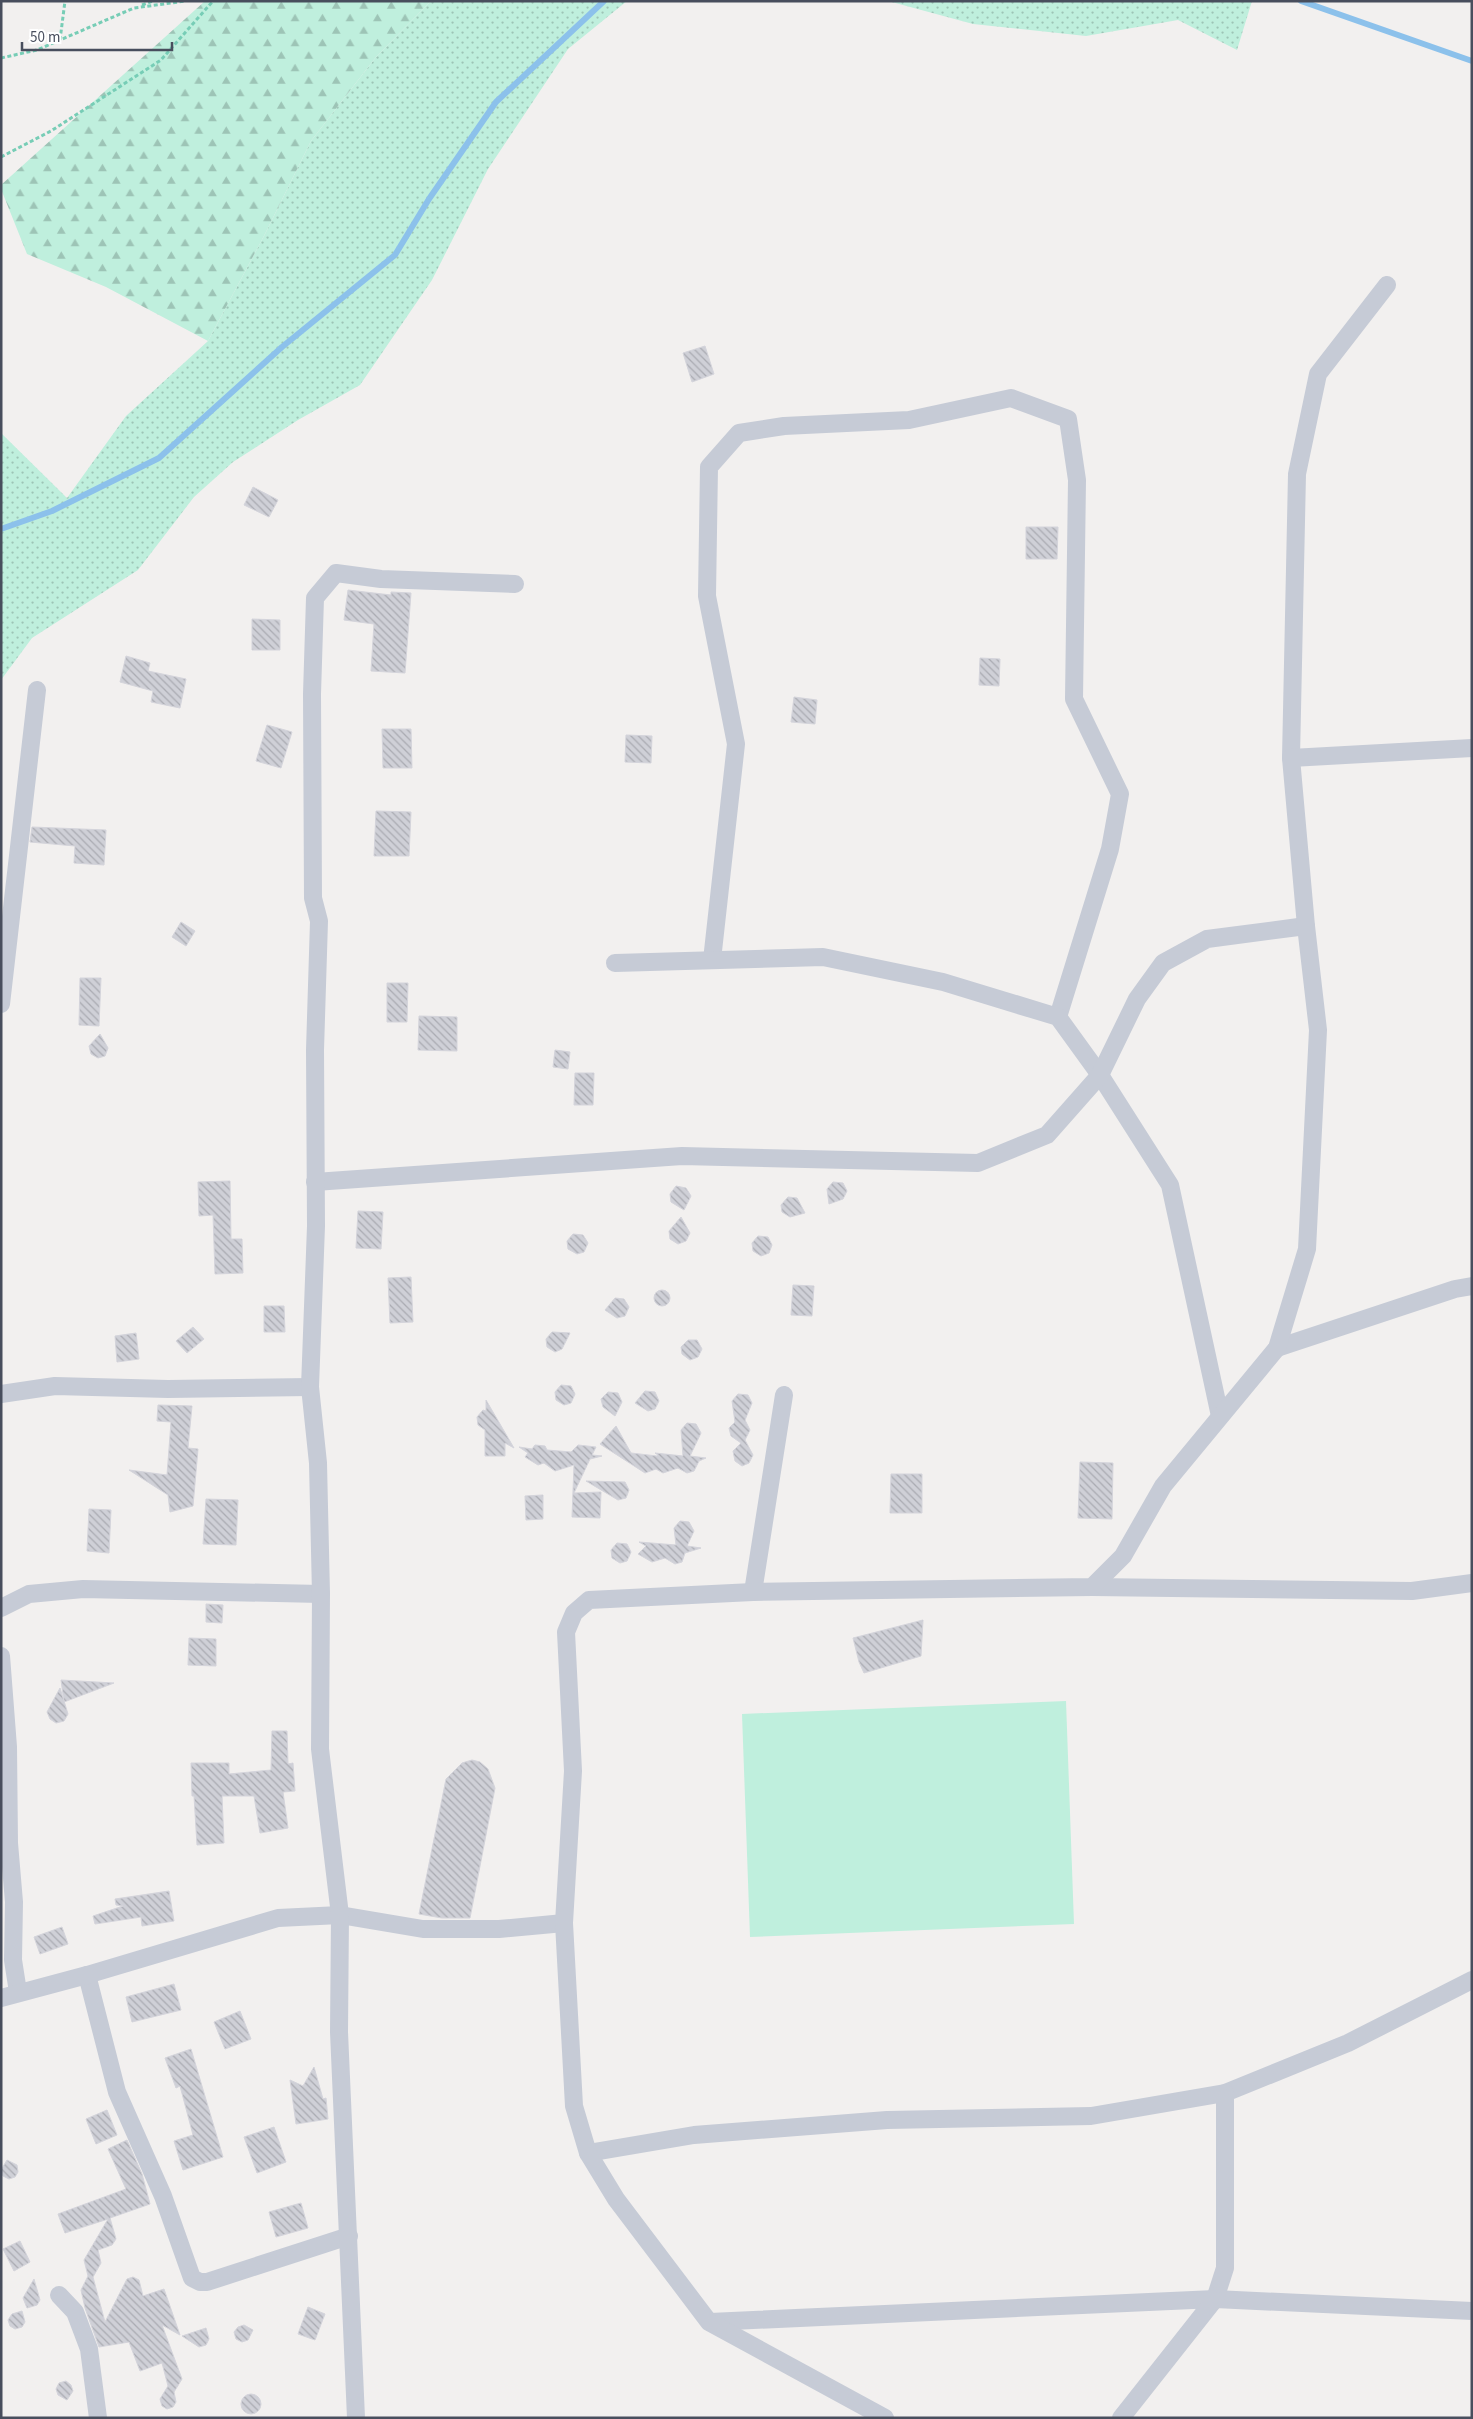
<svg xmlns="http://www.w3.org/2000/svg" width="1473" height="2419" viewBox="0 0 1473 2419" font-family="'Source Sans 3',sans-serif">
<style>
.grass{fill:url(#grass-dots)}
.forest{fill:url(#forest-firs)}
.garden{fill:#bfefdd}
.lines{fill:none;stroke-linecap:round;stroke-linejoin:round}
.stream{stroke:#8cc1eb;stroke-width:6}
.building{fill:url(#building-back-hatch);stroke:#d4d4db}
.path{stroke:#77cdb6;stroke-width:3;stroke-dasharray:4 2.5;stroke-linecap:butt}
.minor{stroke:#c6cbd6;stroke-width:18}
</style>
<defs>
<pattern id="grass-dots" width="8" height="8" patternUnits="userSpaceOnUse" patternTransform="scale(1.25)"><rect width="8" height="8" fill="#bfefdd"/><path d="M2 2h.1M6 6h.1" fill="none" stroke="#9dc4b6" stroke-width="1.8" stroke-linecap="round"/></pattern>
<pattern id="forest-firs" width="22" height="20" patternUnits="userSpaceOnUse" patternTransform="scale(1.25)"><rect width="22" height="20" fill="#bfefdd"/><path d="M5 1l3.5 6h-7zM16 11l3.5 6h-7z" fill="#9dc4b6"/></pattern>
<pattern id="building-back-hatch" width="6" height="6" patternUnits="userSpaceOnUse" patternTransform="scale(1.25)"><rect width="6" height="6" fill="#cfd0d7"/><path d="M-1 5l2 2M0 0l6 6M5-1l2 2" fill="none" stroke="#aaabb2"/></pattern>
</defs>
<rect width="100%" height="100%" fill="#f2f0ef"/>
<g class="grass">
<polygon points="431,1 627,1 568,49 488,169 432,280 360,385 298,420 233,462 194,497 138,570 32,638 1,680 1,433 67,498 126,416 208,341 265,234 311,141 376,57"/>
<polygon points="888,1 1252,1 1237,50 1178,20 1086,36 973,24"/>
</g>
<polygon class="forest" points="205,1 431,1 376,57 311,141 265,234 208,341 106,287 27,254 1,189 1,185"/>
<polygon class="garden" points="1066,1701 1074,1924 750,1937 742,1714"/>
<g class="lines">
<g class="stream">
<polyline points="1301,1 1472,61"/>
<polyline points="1,529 52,511 159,458 282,347 395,255 429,199 496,102 604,1"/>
</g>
</g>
<g class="building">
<polygon points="705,346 714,374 692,382 683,353"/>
<polygon points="253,487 278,500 269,517 244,505"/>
<polygon points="1026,527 1058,527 1057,559 1026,559"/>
<polygon points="348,590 391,595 391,592 411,593 405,673 371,671 374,624 344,620"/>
<polygon points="252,619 280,620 280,650 252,650"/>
<polygon points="126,656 150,663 148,671 186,679 180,708 151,702 153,691 120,682"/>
<polygon points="980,658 1000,659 999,686 979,685"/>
<polygon points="794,697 817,700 815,724 791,722"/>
<polygon points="267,725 292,732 281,768 256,761"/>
<polygon points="382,729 411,729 412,768 383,768"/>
<polygon points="626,735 652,736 651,763 625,762"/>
<polygon points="376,811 411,812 409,856 374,856"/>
<polygon points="32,827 106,830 104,865 74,863 75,846 30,842"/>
<polygon points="181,922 195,931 186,946 172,937"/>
<polygon points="80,978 101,978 99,1026 79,1025"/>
<polygon points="387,983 408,983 407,1022 387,1022"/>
<polygon points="419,1016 457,1017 457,1051 418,1050"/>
<polygon points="100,1034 108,1048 105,1056 98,1058 91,1054 89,1046"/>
<polygon points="555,1050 570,1052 568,1069 553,1067"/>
<polygon points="575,1073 594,1073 593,1105 574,1105"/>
<polygon points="230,1181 231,1239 242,1239 243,1273 215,1274 213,1215 199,1216 198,1182"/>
<polygon points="833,1182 843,1183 847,1191 843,1199 829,1204 827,1189"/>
<polygon points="676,1186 686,1188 691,1196 684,1210 671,1202 670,1194"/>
<polygon points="788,1197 797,1198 805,1213 790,1217 782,1212 781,1205"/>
<polygon points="358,1211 383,1212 381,1249 356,1248"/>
<polygon points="681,1217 690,1233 686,1241 678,1244 670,1239 669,1231"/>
<polygon points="573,1234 583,1235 588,1243 584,1252 577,1254 568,1249 567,1241"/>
<polygon points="758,1236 768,1237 772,1245 769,1253 761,1256 753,1251 752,1243"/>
<polygon points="411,1277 413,1322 390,1323 388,1278"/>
<polygon points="793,1285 814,1286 812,1316 791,1315"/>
<circle cx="662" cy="1298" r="8"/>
<polygon points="615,1298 624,1299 629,1307 625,1316 617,1318 605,1310"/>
<polygon points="264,1306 284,1306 285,1332 264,1332"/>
<polygon points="193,1327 204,1339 187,1353 176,1341"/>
<polygon points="552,1332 570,1333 562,1349 555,1352 547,1347 546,1339"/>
<polygon points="136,1333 139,1359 117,1362 115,1336"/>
<polygon points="688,1340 697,1340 702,1349 698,1357 690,1360 682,1354 681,1347"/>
<polygon points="561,1385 571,1386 575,1394 571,1403 564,1405 556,1400 555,1392"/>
<polygon points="645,1391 655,1392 659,1401 655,1409 648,1411 635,1403"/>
<polygon points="608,1392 618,1393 622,1402 615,1416 603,1407 601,1399"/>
<polygon points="738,1394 748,1395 752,1403 745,1420 750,1430 745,1440 753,1455 749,1463 742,1466 735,1461 733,1451 741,1443 731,1436 729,1428 735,1422 732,1401"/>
<polygon points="486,1400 514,1448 505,1443 505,1456 485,1456 485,1430 478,1425 477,1417 483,1410 486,1411"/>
<polygon points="158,1405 192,1406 188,1448 198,1449 193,1506 170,1512 168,1495 129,1470 167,1475 171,1422 157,1421"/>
<polygon points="687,1423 696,1424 701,1433 690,1456 706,1458 699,1461 694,1471 687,1473 678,1468 663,1473 656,1469 645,1473 600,1444 616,1426 631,1453 657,1456 658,1455 655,1453 683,1456 681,1430"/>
<polygon points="535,1445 545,1446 547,1450 571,1452 578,1445 596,1447 592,1455 602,1456 590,1459 574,1493 601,1492 600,1518 572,1517 574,1465 555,1471 544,1463 538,1465 525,1457 528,1453 519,1447 532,1449"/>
<polygon points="1080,1462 1113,1463 1112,1519 1078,1518"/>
<polygon points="891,1474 922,1474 922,1513 890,1513"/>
<polygon points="586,1481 625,1482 629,1490 626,1498 618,1500"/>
<polygon points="543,1495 543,1519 526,1520 525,1496"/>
<polygon points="206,1499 238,1500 236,1545 203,1544"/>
<polygon points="89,1509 111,1510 109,1553 87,1551"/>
<polygon points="680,1521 689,1522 694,1531 687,1546 701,1548 685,1553 682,1562 675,1564 665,1558 652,1562 638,1554 646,1546 639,1542 676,1545 674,1528"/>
<polygon points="617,1543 627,1544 631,1552 627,1561 620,1563 612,1558 611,1550"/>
<polygon points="206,1604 223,1605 222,1623 206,1622"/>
<polygon points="923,1620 921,1656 864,1673 859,1662 853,1638"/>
<polygon points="189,1638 216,1639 216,1666 188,1665"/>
<polygon points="61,1680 114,1683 64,1702"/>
<polygon points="60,1688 68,1714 64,1721 56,1723 50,1719 47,1712"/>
<polygon points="272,1731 287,1731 288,1764 293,1763 295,1791 283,1792 288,1828 260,1833 254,1796 222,1796 224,1843 197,1845 194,1796 192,1796 191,1763 229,1763 229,1774 271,1770"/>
<polygon points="472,1760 480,1762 488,1769 495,1788 470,1918 442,1918 419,1914 446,1779 462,1763"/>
<polygon points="169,1891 174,1921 142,1926 141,1917 95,1924 93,1916 123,1906 116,1905 115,1899"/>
<polygon points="62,1927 68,1944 40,1954 34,1937"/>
<polygon points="174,1984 181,2010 132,2022 126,1997"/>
<polygon points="240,2011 251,2039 225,2049 214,2022"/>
<polygon points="191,2049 223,2157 183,2170 174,2141 193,2135 180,2086 176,2088 165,2058"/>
<polygon points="314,2067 323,2099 326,2098 328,2119 296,2124 290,2080 303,2086"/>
<polygon points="107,2110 117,2135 96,2144 86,2119"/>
<polygon points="274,2127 286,2162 257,2173 244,2137"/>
<polygon points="127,2140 142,2174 150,2204 110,2218 116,2239 112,2245 98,2250 101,2263 93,2277 105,2322 127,2279 133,2277 139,2280 143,2296 164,2289 180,2335 162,2325 182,2379 174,2392 176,2402 173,2407 167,2409 162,2406 160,2399 168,2386 162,2363 140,2371 129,2342 99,2347 85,2308 81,2290 88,2276 84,2260 108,2219 65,2233 58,2214 126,2189 108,2149"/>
<polygon points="7,2160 17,2165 18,2172 15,2177 9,2179 3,2176 1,2170"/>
<polygon points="301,2203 308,2228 276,2237 269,2212"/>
<polygon points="20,2241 30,2262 14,2271 3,2249"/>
<polygon points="34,2279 40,2300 37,2305 27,2308 23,2298"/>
<polygon points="308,2307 325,2314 315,2340 298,2334"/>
<polygon points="22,2311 25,2322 22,2327 15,2329 10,2326 8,2320 12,2314"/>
<polygon points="244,2325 253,2330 248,2340 242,2342 236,2339 234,2332 238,2327"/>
<polygon points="206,2328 209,2339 206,2345 199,2347 182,2336"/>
<polygon points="66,2381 71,2385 73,2391 67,2400 58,2395 56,2389 59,2383"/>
<circle cx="251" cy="2404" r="10"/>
</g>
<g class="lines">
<g class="path">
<polyline points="142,5 153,1"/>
<polyline points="60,40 65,1"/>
<polyline points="1,58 37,50 134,8 186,1"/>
<polyline points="1,157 51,131 161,60 213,1"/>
</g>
<g class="minor">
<polyline points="1291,758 1297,474 1318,374 1387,285"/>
<polyline points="712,960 736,744 707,596 709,467 739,433 784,426 909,420 1011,398 1068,419 1077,480 1074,699 1120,794 1110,849 1058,1017"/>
<polyline points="615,963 823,957 943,982 1058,1017 1100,1075 1170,1185 1220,1416"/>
<polyline points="1,1004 37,690"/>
<polyline points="315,1182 682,1156 978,1163 1047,1135 1100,1075 1137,999 1163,963 1207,939 1306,926"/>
<polyline points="1277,1348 1455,1289 1472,1286"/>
<polyline points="1,1394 55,1386 168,1389 310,1387"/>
<polyline points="1092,1587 1412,1591 1472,1583"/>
<polyline points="753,1592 784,1395"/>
<polyline points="1,1608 29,1594 83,1589 321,1594"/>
<polyline points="1,1656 8,1747 9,1843 14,1902 13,1960 18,1992"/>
<polyline points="87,1975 117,2092 163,2196 192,2278 200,2282 207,2282 349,2236"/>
<polyline points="1,1998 87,1975 278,1918 340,1915 423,1929 499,1929 564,1923"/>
<polyline points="588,2153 694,2135 887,2120 1091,2116 1225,2093 1348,2043 1472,1980"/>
<polyline points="59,2295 75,2312 89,2349 98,2418"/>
<polyline points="710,2322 1215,2299 1472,2311"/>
<polyline points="356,2418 339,2032 340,1915 320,1749 321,1594 318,1463 310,1387 316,1226 315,1050 319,921 313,898 312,694 315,598 336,573 381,579 515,584"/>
<polyline points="885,2418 709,2322 616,2199 588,2153 574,2106 564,1923 573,1771 566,1632 574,1613 589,1600 753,1592 1092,1587 1123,1556 1163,1486 1277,1348 1307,1249 1318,1030 1306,926 1291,758 1472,748"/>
<polyline points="1121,2418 1215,2299 1225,2268 1225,2093"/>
</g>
</g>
<rect width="1473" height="2419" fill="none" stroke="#484e5d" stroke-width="5"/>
<path d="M22 42v8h150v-8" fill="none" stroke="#484e5d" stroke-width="2.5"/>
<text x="30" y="42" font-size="15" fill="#484e5d" stroke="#ffffff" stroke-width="4" paint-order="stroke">50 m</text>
</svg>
